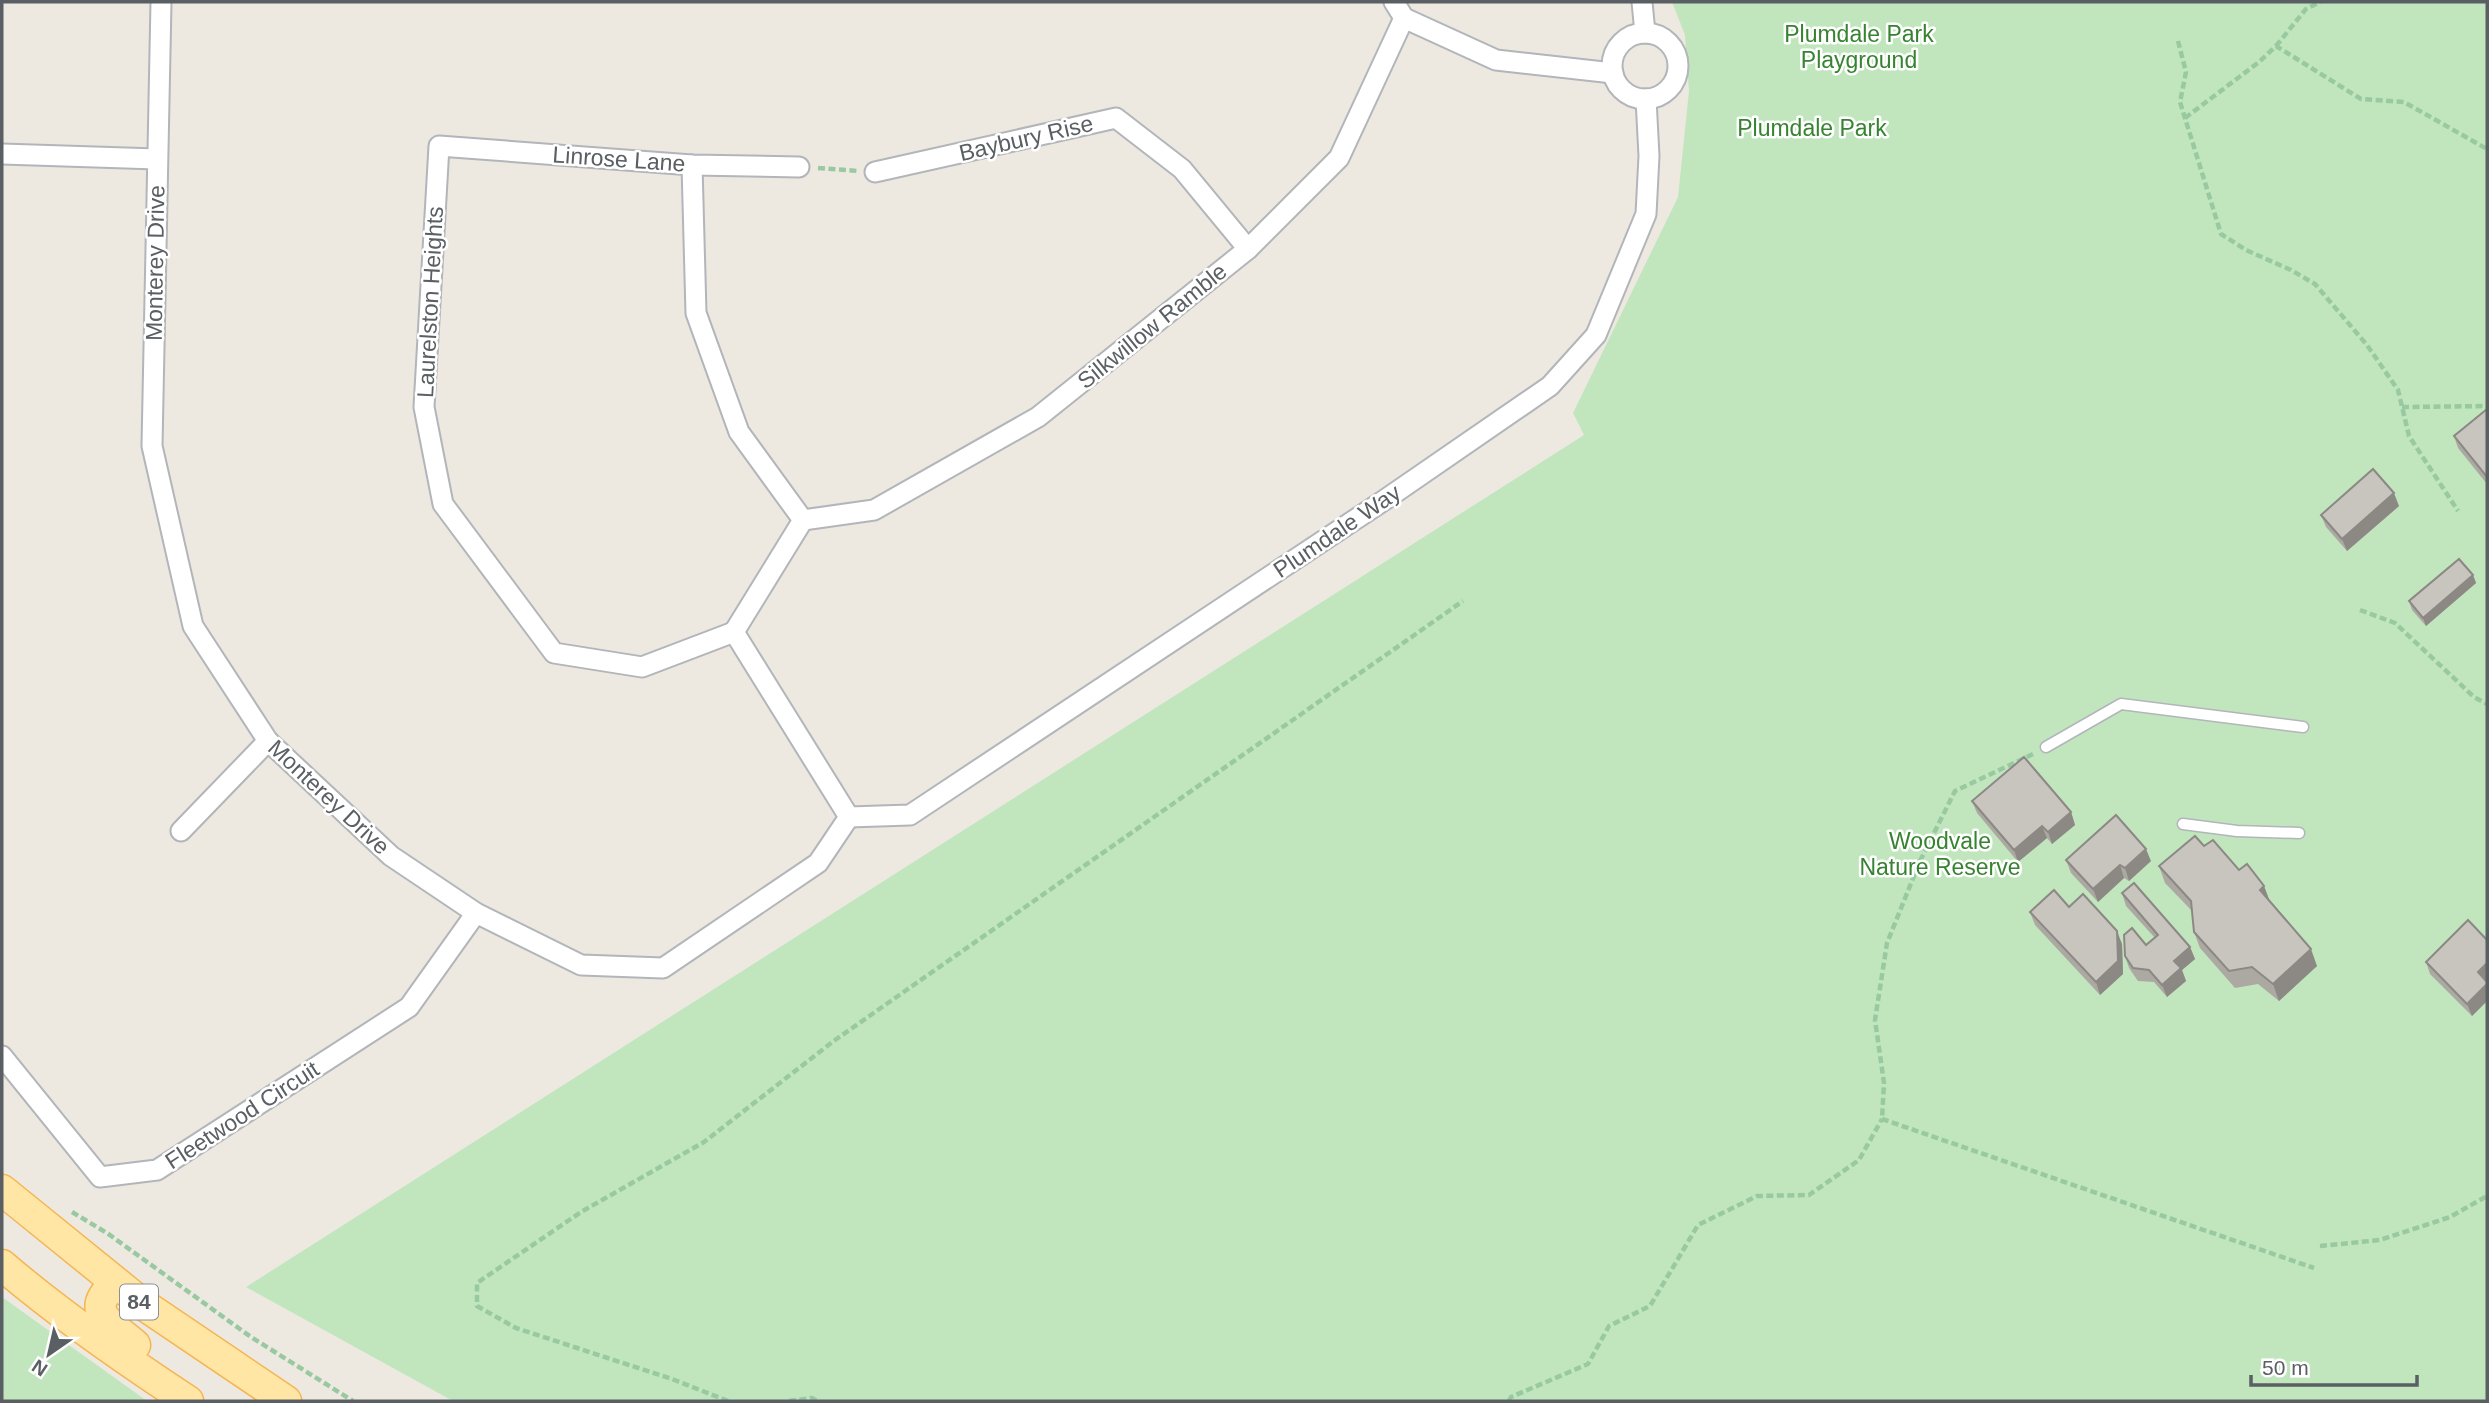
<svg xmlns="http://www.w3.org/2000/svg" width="2489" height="1403" viewBox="0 0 2489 1403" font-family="Helvetica,sans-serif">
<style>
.green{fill:#c1e6bd}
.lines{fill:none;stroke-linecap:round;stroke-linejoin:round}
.service-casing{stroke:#b2b5b9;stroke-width:13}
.minor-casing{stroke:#b2b5b9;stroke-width:23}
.primary-casing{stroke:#f5b553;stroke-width:33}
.path{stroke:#98c9a0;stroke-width:4.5;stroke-dasharray:7 3.5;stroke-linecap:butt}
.service{stroke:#fff;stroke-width:10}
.minor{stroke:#fff;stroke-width:19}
.primary{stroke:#ffe6a5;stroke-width:30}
.wall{fill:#aca9a3}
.shaded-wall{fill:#8c8985}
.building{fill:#c8c4be;stroke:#8c8985;stroke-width:2}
.labels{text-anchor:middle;stroke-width:5;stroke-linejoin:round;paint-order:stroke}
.shield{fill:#fff;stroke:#8c8f92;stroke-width:2}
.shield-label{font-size:21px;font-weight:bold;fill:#5a5f63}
.park-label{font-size:23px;fill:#378331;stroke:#fff}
.street-label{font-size:23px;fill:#5a5f63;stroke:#fff}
</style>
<rect width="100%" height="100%" fill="#ede9e1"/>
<g class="green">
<polygon points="1672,2 2487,2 2487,1401 453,1401 246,1287 1584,435 1573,413 1678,197 1689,91 1685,35"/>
<polygon points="2,1297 147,1401 2,1401"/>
</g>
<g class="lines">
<defs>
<g id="service">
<polyline points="2046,747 2121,704 2303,727"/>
<polyline points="2183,824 2237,831 2299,833"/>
</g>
<g id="minor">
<polyline points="161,2 152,446 193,626 268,741 391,856 476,913 581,965 663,968 818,863 849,817 734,632"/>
<polyline points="1394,2 1404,18 1496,60 1613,73"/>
<polyline points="1642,2 1645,33"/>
<circle cx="1645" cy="66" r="33"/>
<polyline points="2,154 157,159"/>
<polyline points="692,165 696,313 739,432 803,520 734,632"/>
<polyline points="875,172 1116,118 1182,169 1248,249"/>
<polyline points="803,520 874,510 1038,417 1248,249 1339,158 1404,18"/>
<polyline points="734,632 642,667 554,653 443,504 424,407 439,146 692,165 799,167"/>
<polyline points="849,817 910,815 1386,499 1550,386 1596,335 1646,214 1649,156 1646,99"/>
<polyline points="181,831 268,741"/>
<polyline points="2,1056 100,1177 157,1170 409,1007 476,913"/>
</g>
<g id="primary">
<polyline points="2,1190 144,1305 286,1401"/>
<path d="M2,1265C60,1315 124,1359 188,1401"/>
<path d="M116,1283C82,1311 111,1324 135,1345"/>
</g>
</defs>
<use href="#service" class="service-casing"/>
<use href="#minor" class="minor-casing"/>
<use href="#primary" class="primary-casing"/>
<g class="path">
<polyline points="2178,41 2186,72 2180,102 2221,234 2246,250 2291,270 2315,284 2367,345 2398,390 2409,436 2458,511"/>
<polyline points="2276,46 2306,9 2320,2"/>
<polyline points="2185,118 2259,62 2276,46 2361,99 2404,102 2487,149"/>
<polyline points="818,168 858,171"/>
<polyline points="2402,407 2487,406"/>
<polyline points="2360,610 2395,623 2474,697 2487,704"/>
<polyline points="2033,754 1955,791 1920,861 1887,943 1875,1020 1884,1083 1882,1119 2314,1268"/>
<polyline points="72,1212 107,1233 251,1337 353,1401"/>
<polyline points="2320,1246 2380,1240 2450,1217 2487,1196"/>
<polyline points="728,1401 672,1379 516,1328 477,1306 477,1283 581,1212 704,1142 835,1040 1463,601"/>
<polyline points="789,1401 812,1398 817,1401"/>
<polyline points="1509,1401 1511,1397 1588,1364 1609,1326 1650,1306 1698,1225 1757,1196 1809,1195 1859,1160 1882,1119"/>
</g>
<use href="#service" class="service"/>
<use href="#minor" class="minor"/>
<use href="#primary" class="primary"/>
</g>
<g class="wall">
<polygon points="2487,409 2487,484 2458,448 2454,436"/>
<polygon points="2399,506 2347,551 2326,527 2321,515"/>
<polygon points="2473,575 2476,583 2426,626 2412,610 2409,601"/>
<polygon points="1972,801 2071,812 2075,825 2052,844 2047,838 2018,862 1977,813"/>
<polygon points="2204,846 2264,886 2270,902 2317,966 2279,1001 2258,984 2235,988 2200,948 2194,932 2193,912 2165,883 2159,866"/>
<polygon points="2066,860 2151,861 2129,881 2124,878 2098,902 2071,873"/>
<polygon points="2122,893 2190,947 2195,959 2182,970 2186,981 2167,997 2154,982 2138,981 2129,968 2125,956 2146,945 2155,938 2126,906"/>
<polygon points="2030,912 2122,944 2123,974 2100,995 2035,925"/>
<polygon points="2487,940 2487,980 2486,981 2487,982 2487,1001 2472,1016 2430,974 2426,962"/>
</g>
<g class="shaded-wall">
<polygon points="2394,493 2399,506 2347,551 2342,539"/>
<polygon points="2473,575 2476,583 2426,626 2423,618"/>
<polygon points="2071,812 2075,825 2052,844 2048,832"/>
<polygon points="2042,826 2047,838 2018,862 2014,850"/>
<polygon points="2146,849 2151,861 2129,881 2125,868"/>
<polygon points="2120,865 2124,878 2098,902 2093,889"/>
<polygon points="2264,886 2270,902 2260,890"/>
<polygon points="2117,931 2122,944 2123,974 2100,995 2096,982"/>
<polygon points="2190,947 2195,959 2182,970 2186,981 2167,997 2162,985 2174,961"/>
<polygon points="2311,949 2317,966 2279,1001 2273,984"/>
<polygon points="2487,963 2487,980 2482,985 2478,972"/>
<polygon points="2487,984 2487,1001 2472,1016 2467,1004"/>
</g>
<g class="building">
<polygon points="2487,409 2487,477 2454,436"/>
<polygon points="2373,469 2394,493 2342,539 2321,515"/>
<polygon points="2459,559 2473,575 2423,618 2409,601"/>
<polygon points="2024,757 2071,812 2048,832 2042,826 2014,850 1972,801"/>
<polygon points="2116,815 2146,849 2125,868 2120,865 2093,889 2066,860"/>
<polygon points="2195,836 2204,846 2213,840 2239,870 2247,864 2264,886 2260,890 2311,949 2273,984 2252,967 2229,971 2194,932 2191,901 2159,866"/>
<polygon points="2134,883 2190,947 2174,961 2181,968 2162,985 2149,970 2133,968 2125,956 2124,935 2132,928 2146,945 2158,935 2122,893"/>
<polygon points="2054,890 2069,907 2083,894 2117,931 2118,961 2096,982 2030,912"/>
<polygon points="2468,920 2487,940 2487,963 2478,972 2487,982 2487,984 2467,1004 2426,962"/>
</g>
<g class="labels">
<rect class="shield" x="120" y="1284.5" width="38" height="35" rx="5"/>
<g class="shield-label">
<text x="139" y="1309">84</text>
</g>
<g class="park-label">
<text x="1859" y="42">Plumdale Park<tspan x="1859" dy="26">Playground</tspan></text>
<text x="1812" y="136">Plumdale Park</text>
<text x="1940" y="849">Woodvale<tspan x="1940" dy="26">Nature Reserve</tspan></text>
</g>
<g class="street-label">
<text transform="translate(1026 138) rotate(-13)" y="8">Baybury Rise</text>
<text transform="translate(619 159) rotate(4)" y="8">Linrose Lane</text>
<text transform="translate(155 263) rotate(-89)" y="8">Monterey Drive</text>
<text transform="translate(430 302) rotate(-87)" y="8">Laurelston Heights</text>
<text transform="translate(1152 326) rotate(-39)" y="8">Silkwillow Ramble</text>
<text transform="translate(1337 531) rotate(-34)" y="8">Plumdale Way</text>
<text transform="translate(329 797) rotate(43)" y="8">Monterey Drive</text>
<text transform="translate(242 1115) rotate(-33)" y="8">Fleetwood Circuit</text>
</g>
</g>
<rect width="2489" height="1403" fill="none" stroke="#5a5f63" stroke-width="7"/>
<g transform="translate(49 1354) rotate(214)" stroke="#ffffff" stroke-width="5" paint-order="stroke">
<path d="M0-5L12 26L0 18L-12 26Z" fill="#5a5f63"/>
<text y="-10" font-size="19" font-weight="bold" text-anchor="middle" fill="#5a5f63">N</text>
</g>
<path d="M2251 1375v10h166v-10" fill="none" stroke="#5a5f63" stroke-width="3.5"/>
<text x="2262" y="1375" font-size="21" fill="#5a5f63" stroke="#ffffff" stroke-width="5" paint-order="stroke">50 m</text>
</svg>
